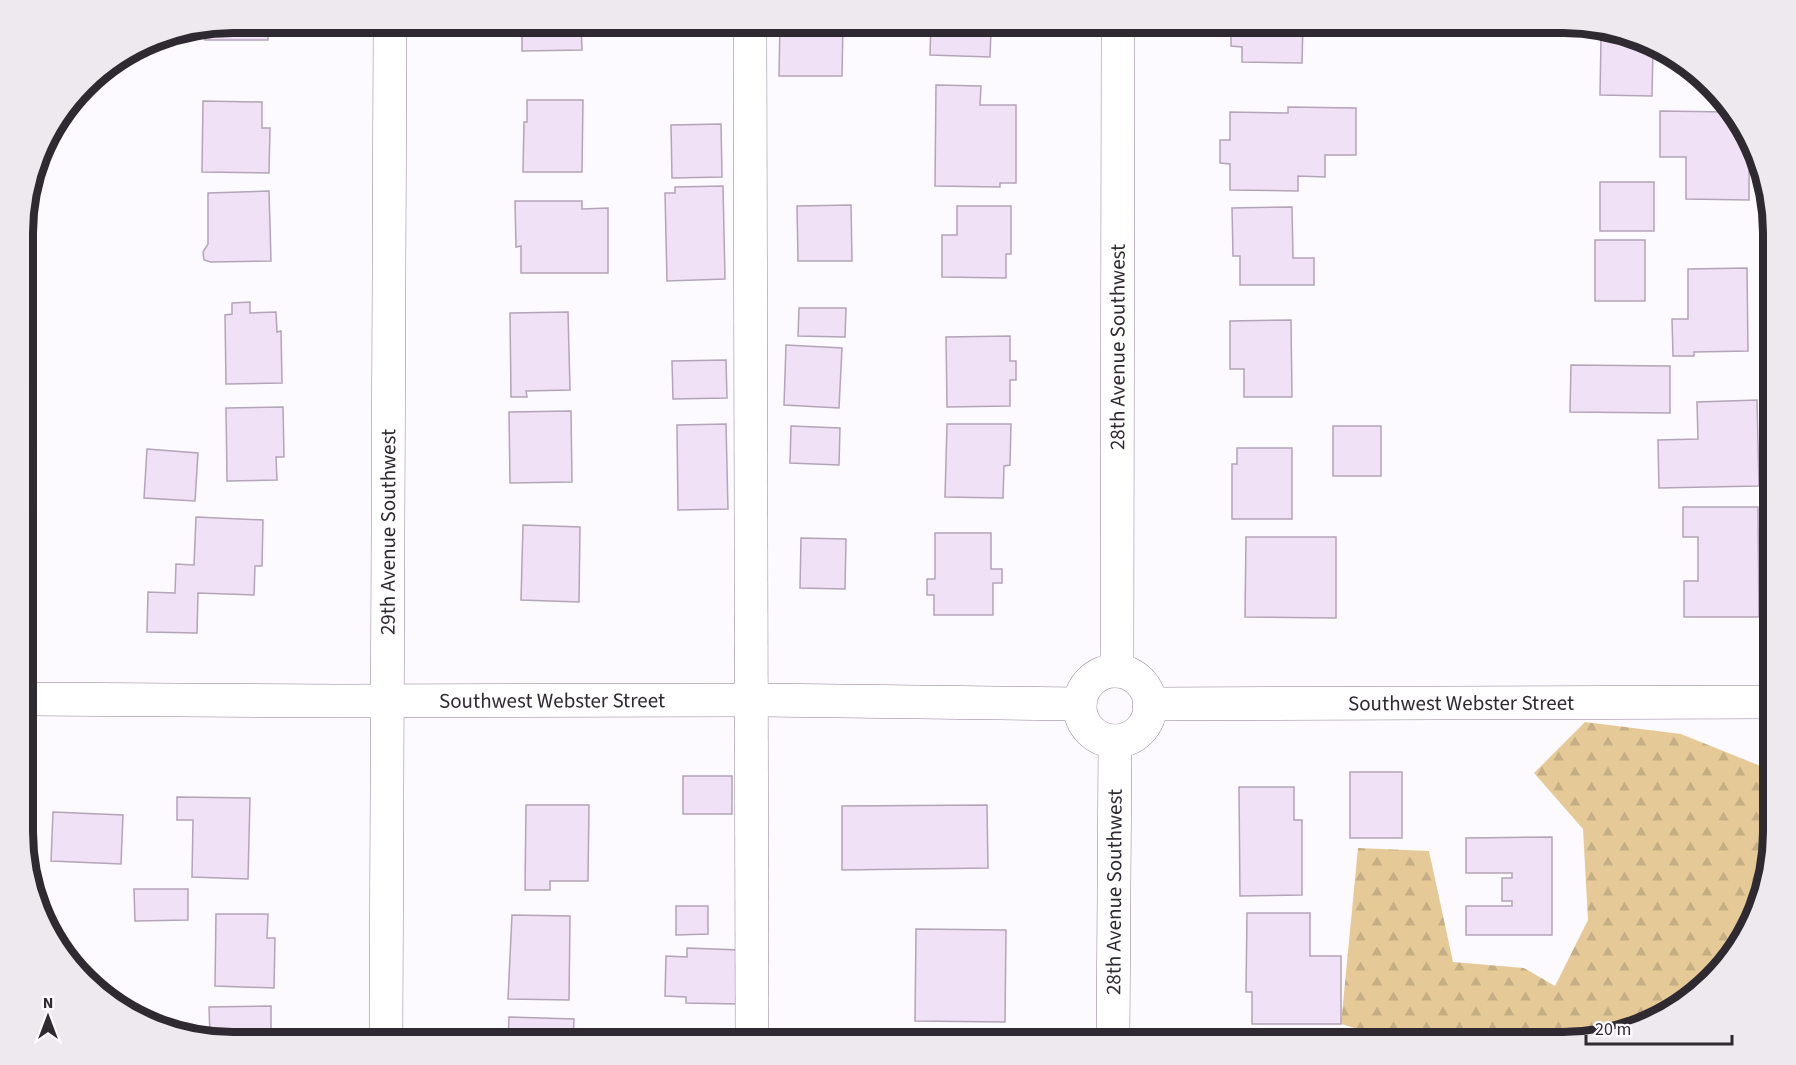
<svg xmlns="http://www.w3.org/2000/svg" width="1796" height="1065" viewBox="0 0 1796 1065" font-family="'Source Sans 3',sans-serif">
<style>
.forest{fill:url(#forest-firs)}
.building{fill:#f1e1f6;stroke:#b3a4b8;stroke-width:1.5}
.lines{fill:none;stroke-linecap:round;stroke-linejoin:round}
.minor-casing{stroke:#8e8093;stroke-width:34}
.minor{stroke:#fff;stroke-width:33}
.labels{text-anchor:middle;stroke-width:4.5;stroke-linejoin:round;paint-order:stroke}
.street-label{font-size:21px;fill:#2f2931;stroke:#fdfaff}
.rim{fill:none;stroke:#2f2931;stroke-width:8}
</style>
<defs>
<pattern id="forest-firs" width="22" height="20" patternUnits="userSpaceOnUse" patternTransform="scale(1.5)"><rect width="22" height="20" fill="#e5ca97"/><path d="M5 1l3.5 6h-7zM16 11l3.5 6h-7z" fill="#c5ae83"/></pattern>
</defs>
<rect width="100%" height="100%" fill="#fdfaff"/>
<polygon class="forest" points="1585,722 1681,734 1768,769 1773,785 1773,846 1769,859 1759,873 1758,895 1745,938 1669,1014 1577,1042 1402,1042 1341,1024 1358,848 1429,851 1453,962 1524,968 1555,986 1588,920 1583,829 1534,773"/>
<g class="building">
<polygon points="233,22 267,23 268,40 205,40 205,28"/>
<polygon points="522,23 581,23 582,50 522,51"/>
<polygon points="780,23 843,23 842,76 779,76"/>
<polygon points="931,23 1000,23 999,31 991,30 990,57 930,55"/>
<polygon points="1231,23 1303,23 1302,63 1242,62 1242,47 1231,46"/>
<polygon points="1601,38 1624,39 1653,47 1652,96 1600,95"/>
<polygon points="936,85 981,86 980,105 1016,105 1016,183 1000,183 1000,187 935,186"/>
<polygon points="527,100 583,100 582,172 523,172 524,122 527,122"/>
<polygon points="203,101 262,102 262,128 270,128 269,173 202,172"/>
<polygon points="1288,107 1356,108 1356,155 1325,155 1325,177 1298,176 1298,191 1230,190 1230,164 1220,163 1220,140 1230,140 1230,112 1288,113"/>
<polygon points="1660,111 1729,112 1745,127 1749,141 1749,200 1686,199 1686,157 1660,157"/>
<polygon points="721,124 722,177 672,178 671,125"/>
<rect x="1600" y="182" width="54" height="49"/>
<polygon points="723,186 725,279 667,281 665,193 675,193 675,187"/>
<polygon points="269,191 271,261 211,262 204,260 203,252 208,244 208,193"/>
<polygon points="515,201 582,201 582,209 608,208 608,273 521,273 521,246 516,247"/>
<polygon points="851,205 852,261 798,261 797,206"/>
<polygon points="957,206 1011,206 1011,254 1006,254 1006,278 942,277 942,235 957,235"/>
<polygon points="1292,207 1293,258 1314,258 1314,285 1240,285 1240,256 1233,256 1232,208"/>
<rect x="1595" y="240" width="50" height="61"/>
<polygon points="1747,268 1748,351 1694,352 1694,356 1673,356 1672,319 1688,319 1688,269"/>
<polygon points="250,302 250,313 276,312 277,332 281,331 282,383 226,384 225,315 232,314 232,303"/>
<polygon points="799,308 846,308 845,337 798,336"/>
<polygon points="568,312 570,390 526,391 527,397 511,397 510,313"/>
<polygon points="1291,320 1292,397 1244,397 1244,369 1230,369 1230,321"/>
<polygon points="1010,336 1010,361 1016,361 1016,380 1010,380 1010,406 947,407 946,337"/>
<polygon points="786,345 842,348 839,408 784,405"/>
<polygon points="726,360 727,398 673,399 672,361"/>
<polygon points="1571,365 1670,366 1670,413 1570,412"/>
<polygon points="1757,400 1759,486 1659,488 1658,440 1698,439 1697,402"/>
<polygon points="283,407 284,457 276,457 277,480 227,481 226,408"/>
<polygon points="571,411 572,482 510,483 509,412"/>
<polygon points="726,424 728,509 678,510 677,425"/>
<polygon points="947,424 1011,424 1010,465 1004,466 1003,498 945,497"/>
<polygon points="791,426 840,428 839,465 790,463"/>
<rect x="1333" y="426" width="48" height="50"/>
<polygon points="1237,448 1292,448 1292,519 1232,519 1232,464 1237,464"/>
<polygon points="147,449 198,453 195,501 144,498"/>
<polygon points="1683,507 1758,507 1759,617 1684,617 1684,581 1698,581 1698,537 1683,537"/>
<polygon points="196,517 263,520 262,566 255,566 254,595 198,593 197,633 147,632 148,592 175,593 176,564 194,565"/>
<polygon points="523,525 580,527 579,602 521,600"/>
<polygon points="935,533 991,533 991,569 1002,569 1002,583 993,583 993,615 934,615 934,595 927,595 927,579 935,579"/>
<polygon points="1246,537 1336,537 1336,618 1245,617"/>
<polygon points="801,538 846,539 845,589 800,588"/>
<rect x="1350" y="772" width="52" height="66"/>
<rect x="683" y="776" width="49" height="38"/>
<polygon points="1239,787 1294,787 1294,820 1302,820 1302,895 1240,896"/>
<polygon points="177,797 250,798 248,879 192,877 193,820 177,820"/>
<polygon points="526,805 589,805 588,881 550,881 550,890 525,890"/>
<polygon points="987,805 988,868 842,870 842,806"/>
<polygon points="53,812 123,815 121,864 51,861"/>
<polygon points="1552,837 1552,935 1466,935 1466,906 1512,906 1512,901 1502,901 1502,878 1512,878 1512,873 1466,873 1466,838"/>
<polygon points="134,889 188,889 188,920 135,921"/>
<polygon points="676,906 708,906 708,934 676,935"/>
<polygon points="1247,913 1310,913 1310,956 1341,956 1341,1024 1252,1024 1252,992 1246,992"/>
<polygon points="216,914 268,914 267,938 275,938 274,988 215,986"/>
<polygon points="512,915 570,916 569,1000 508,999"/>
<polygon points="916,929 1006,930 1005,1022 915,1021"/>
<polygon points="687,948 740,950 738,1004 686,1003 686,997 665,996 666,956 687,957"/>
<polygon points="271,1006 271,1042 232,1042 210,1036 209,1007"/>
<polygon points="509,1017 574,1019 573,1042 508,1042"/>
</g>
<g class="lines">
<defs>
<g id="minor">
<polyline points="750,23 752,1042"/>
<path id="s1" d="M1117,671L1118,23"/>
<circle cx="1115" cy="706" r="35"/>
<path id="s2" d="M24,699L338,701L752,700L1080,704"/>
<path id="s3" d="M1149,704L1773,702"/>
<path id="s4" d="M386,1042L390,23"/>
<path id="s5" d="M1113,1042L1115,741"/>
</g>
</defs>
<use href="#minor" class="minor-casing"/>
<use href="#minor" class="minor"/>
</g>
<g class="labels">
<g class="street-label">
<text dy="7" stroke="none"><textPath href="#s1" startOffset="324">28th Avenue Southwest</textPath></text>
<text dy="7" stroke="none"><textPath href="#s4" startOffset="510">29th Avenue Southwest</textPath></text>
<text dy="7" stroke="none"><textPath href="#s2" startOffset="528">Southwest Webster Street</textPath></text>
<text dy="7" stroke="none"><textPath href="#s3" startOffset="312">Southwest Webster Street</textPath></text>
<text dy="7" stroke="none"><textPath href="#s5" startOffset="150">28th Avenue Southwest</textPath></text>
</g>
</g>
<path d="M0 0H1796V1065H0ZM233 33H1563A200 200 0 0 1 1763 233V832A200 200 0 0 1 1563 1032H233A200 200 0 0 1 33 832V233A200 200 0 0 1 233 33Z" fill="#ede9ef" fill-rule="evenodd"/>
<path class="rim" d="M233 33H1563A200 200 0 0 1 1763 233V832A200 200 0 0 1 1563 1032H233A200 200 0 0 1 33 832V233A200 200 0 0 1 233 33Z"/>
<g transform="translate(48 1017)" stroke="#fdfaff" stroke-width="4.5" paint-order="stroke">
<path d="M0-4.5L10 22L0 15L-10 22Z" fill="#2f2931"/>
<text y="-9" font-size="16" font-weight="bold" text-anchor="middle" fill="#2f2931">N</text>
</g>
<path d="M1586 1035v9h146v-9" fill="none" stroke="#2f2931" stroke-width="3"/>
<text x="1595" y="1035" font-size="18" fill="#2f2931" stroke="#fdfaff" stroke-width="4.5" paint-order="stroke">20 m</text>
</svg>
